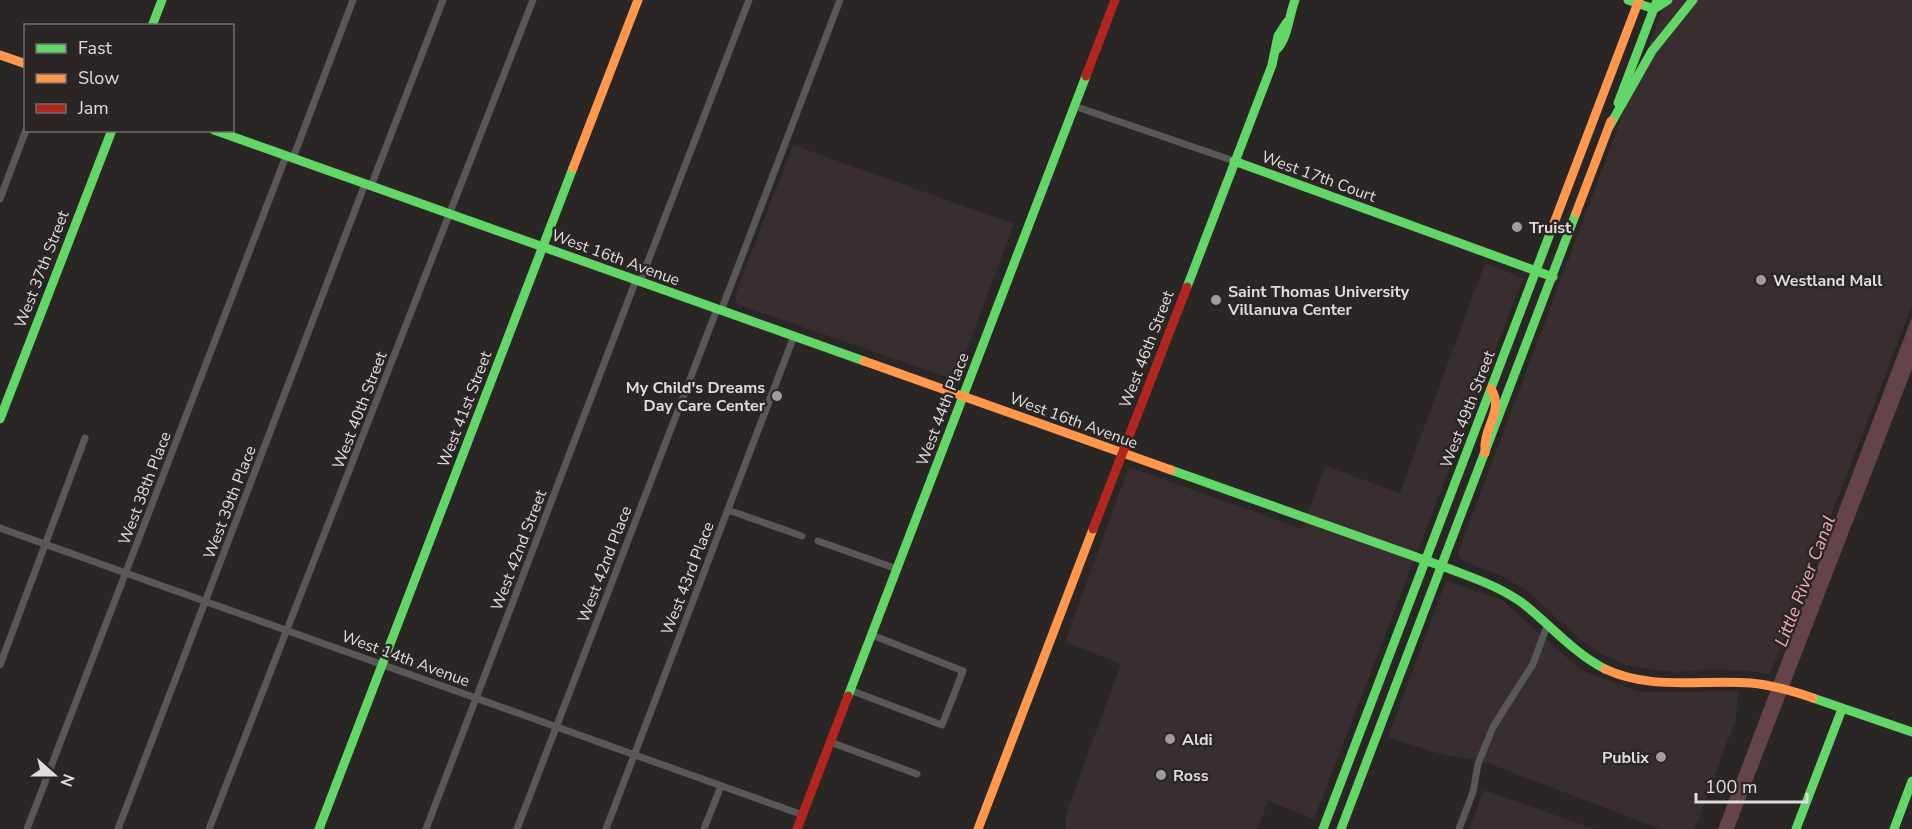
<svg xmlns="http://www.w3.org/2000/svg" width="1912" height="829" viewBox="0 0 1912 829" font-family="'Nunito Sans',sans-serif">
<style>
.built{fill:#392e2f}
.water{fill:#644448}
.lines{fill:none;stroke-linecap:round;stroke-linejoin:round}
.street{stroke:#595757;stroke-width:7}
.fast{stroke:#63d668;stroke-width:9}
.slow{stroke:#ff974d;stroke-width:9}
.jam{stroke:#b3261e;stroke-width:9}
.poi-dot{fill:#a09c9c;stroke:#2b2525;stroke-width:2}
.labels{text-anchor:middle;stroke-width:5;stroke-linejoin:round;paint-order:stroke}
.street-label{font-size:16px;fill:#e0dcdc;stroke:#2b2525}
.poi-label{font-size:16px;font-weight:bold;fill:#e0dcdc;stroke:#2b2525;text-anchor:start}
.water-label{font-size:18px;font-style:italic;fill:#eeabb2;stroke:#2b2525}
</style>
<rect width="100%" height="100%" fill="#2a2626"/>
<g class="built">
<polygon points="1666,0 1912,0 1912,305 1770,674 1751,671 1711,669 1677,672 1641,668 1624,664 1601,654 1580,640 1530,593 1502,576 1461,560 1458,553"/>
<polygon points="793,145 1014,224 958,373 955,376 950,378 739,305 736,301 735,295"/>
<polygon points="1485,263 1523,278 1314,819 1268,801 1258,829 1066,829 1066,814 1121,664 1065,642 1129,467 1302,529 1325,466 1400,493"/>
<polygon points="1446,581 1502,600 1581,670 1640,692 1738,691 1736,718 1697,824 1693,829 1661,829 1477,759 1447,756 1388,737"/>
<polygon points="1484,790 1594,829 1469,829"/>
</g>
<polygon class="water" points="1912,317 1912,369 1734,829 1718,829"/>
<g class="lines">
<g class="street">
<polyline points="1074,106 1234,161"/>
<polyline points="293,158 353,0"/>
<polyline points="371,186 443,0"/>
<polyline points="0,199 26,130"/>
<polyline points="640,282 749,0"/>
<polyline points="721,311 840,0"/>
<polyline points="728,510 802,536"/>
<polyline points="0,528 803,815"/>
<polyline points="818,541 897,569"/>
<polyline points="0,665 85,438"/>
<polyline points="850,690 942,725 963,671 872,635"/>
<polyline points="830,742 917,774"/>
<polyline points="27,829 286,156"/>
<polyline points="118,829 365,184"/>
<polyline points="209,829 533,0"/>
<polyline points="426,829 636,280"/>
<polyline points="517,829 717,309"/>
<polyline points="606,829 794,336"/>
<polyline points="704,829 721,786"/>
<polyline points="1459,829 1473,792 1478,764 1493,727 1533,664 1547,626"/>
</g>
<g class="fast">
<polyline points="1628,0 1654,9"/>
<polyline points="1654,9 1668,0"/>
<polyline points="152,26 162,0"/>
<path d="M1277,49C1288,38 1289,15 1295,0"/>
<polyline points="1618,103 1656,3"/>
<polyline points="1609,127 1652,51 1693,0"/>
<polyline points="214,130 864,361"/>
<polyline points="1234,161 1553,277"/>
<polyline points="1187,287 1272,65 1278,36 1287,22"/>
<polyline points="0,419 112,130"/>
<path d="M1171,470L1450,569C1476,579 1503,588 1525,605C1552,627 1574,653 1605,669"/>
<polyline points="848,696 1086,76"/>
<polyline points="1813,698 1912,732"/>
<polyline points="319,829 573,168"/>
<polyline points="1323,829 1551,231"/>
<polyline points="1341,829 1576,213"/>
<polyline points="1796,829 1842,709"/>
<polyline points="1894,829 1912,781"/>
</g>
<g class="slow">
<polyline points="0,55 26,64"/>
<polyline points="573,168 638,0"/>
<polyline points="1576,213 1611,121"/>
<polyline points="1551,231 1639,0"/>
<polyline points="864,361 1171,470"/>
<path d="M1485,453C1482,428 1505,410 1491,389"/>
<path d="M1605,669C1652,691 1701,679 1751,683C1772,685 1793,691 1813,698"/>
<polyline points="978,829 1093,529"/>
</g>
<g class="jam">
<polyline points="1086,76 1115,0"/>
<polyline points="1093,529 1187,287"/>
<polyline points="797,829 848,696"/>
</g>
</g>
<g class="poi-dot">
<circle cx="1517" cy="227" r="6"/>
<circle cx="1761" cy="280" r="6"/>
<circle cx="1216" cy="300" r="6"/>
<circle cx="777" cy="396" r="6"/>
<circle cx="1170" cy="739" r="6"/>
<circle cx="1661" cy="757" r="6"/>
<circle cx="1161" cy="775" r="6"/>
</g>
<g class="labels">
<g class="street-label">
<text transform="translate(1319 176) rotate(20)" y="6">West 17th Court</text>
<text transform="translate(616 257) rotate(20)" y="6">West 16th Avenue</text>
<text transform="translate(41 269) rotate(-69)" y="6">West 37th Street</text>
<text transform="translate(1146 349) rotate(-69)" y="6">West 46th Street</text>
<text transform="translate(464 409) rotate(-69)" y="6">West 41st Street</text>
<text transform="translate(942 409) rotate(-69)" y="6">West 44th Place</text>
<text transform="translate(1467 409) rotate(-69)" y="6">West 49th Street</text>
<text transform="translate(359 410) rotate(-69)" y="6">West 40th Street</text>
<text transform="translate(1074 420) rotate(20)" y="6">West 16th Avenue</text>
<text transform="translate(144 488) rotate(-69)" y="6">West 38th Place</text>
<text transform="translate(229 502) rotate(-69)" y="6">West 39th Place</text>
<text transform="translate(518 550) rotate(-69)" y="6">West 42nd Street</text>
<text transform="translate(604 564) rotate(-69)" y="6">West 42nd Place</text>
<text transform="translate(687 578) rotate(-69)" y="6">West 43rd Place</text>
<text transform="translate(406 658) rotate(20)" y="6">West 14th Avenue</text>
</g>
<g class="poi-label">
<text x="1529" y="233">Truist</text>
<text x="1773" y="286">Westland Mall</text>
<text x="1228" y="297">Saint Thomas University<tspan x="1228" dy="18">Villanuva Center</tspan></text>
<text x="765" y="393" text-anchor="end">My Child's Dreams<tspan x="765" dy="18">Day Care Center</tspan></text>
<text x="1182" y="745">Aldi</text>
<text x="1649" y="763" text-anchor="end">Publix</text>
<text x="1173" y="781">Ross</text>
</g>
<g class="water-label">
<text transform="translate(1805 581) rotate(-69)" y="6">Little River Canal</text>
</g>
</g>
<rect x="24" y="24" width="210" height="108" fill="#2b2525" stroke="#736e6e" stroke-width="1.5"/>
<rect x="36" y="44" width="30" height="9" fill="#63d668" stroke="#736e6e" stroke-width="1.5"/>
<text x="78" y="54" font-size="18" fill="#e0dcdc">Fast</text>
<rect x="36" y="74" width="30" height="9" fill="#ff974d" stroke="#736e6e" stroke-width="1.5"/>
<text x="78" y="84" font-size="18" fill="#e0dcdc">Slow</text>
<rect x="36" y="104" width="30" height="9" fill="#b3261e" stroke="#736e6e" stroke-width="1.5"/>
<text x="78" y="114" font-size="18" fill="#e0dcdc">Jam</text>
<g transform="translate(54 775) rotate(111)" stroke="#2b2525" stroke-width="4.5" paint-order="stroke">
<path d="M0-4.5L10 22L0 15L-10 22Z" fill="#e0dcdc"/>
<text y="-9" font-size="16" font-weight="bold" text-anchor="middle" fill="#e0dcdc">N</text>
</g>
<path d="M1696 793v9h111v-9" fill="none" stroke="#e0dcdc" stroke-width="3"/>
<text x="1705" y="793" font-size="18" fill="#e0dcdc" stroke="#2b2525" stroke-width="4.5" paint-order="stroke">100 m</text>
</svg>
